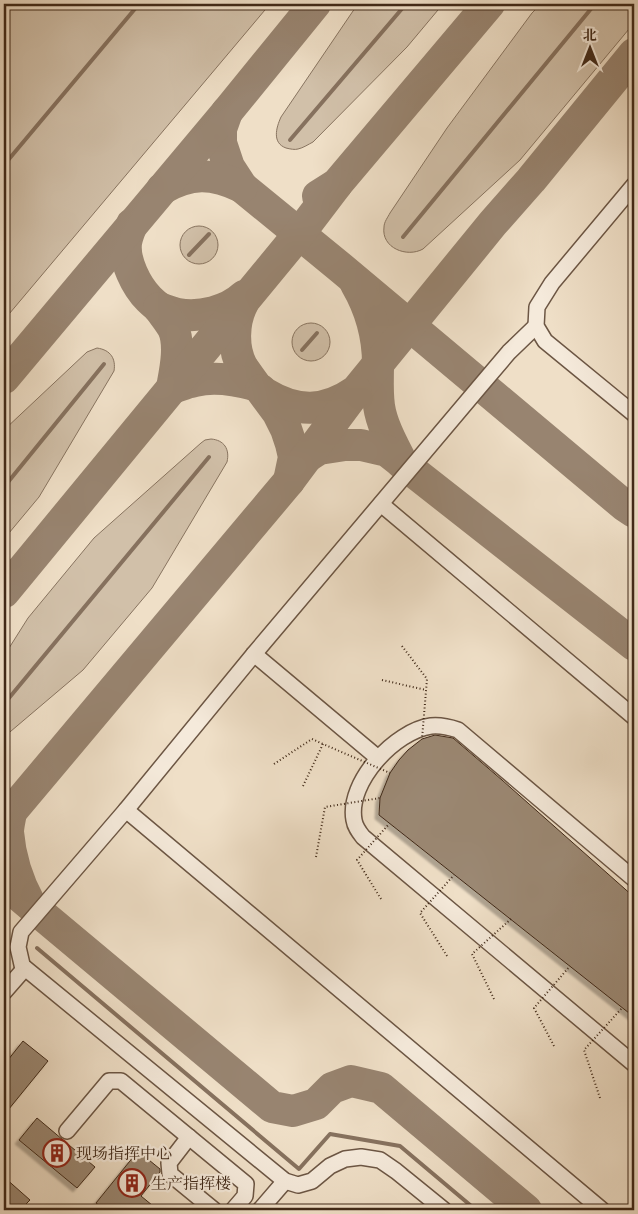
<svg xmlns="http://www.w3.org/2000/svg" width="638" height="1214" viewBox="0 0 638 1214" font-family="'EB Garamond','Noto Serif SC',serif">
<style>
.green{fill:#d1c0a9;stroke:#887460}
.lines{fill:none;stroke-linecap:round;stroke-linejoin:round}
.stream{stroke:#86715e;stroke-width:4}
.taxiway{stroke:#988470;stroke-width:32}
.building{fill:#9b8873;stroke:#402918;filter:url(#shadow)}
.minor-casing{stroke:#6c5644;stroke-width:18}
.path{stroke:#402918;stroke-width:2;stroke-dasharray:1 2.5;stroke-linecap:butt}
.minor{stroke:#f5eadb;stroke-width:15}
.path-bridge{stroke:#402918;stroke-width:2;stroke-dasharray:1 2.5;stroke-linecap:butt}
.labels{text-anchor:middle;stroke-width:4.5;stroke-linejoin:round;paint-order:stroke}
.poi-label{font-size:16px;fill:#402918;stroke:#f5eadb;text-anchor:start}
</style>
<defs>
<filter id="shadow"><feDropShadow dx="-4" dy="4" stdDeviation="1" flood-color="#0004"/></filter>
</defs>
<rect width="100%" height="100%" fill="#efdfc7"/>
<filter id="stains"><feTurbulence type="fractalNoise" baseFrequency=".004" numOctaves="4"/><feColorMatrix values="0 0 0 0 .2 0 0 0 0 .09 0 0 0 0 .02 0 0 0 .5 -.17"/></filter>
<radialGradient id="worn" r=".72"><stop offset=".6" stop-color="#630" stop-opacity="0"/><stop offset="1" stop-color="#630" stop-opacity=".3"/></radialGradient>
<g class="green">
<polygon points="4,4 270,4 4,320"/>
<path d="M359,4H443L407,47L313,142C309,144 303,148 298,149C295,150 290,149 286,148C272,143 276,128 281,117L353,11Z"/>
<path d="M541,4H634V23L520,160L423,249C407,258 381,248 384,227C384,222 388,217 390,213L447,128L532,13Z"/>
<circle cx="199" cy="245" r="19"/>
<circle cx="311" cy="342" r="19"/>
<path d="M97,348C111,350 116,359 114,371L39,497L4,539V430L87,352Z"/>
<path d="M211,439C224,440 230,449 227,462L152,588L83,670L4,737V656L28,618L94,538L201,443L205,440Z"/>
</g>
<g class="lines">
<g class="stream">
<polyline points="290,140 406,4"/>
<polyline points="4,165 139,4"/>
<polyline points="403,237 595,4"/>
<polyline points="189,255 209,234"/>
<polyline points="302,350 317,333"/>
<polyline points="4,487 104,364"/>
<polyline points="4,704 209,457"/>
<polyline points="37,948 299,1169 330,1134 400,1146 476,1210"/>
</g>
<g class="taxiway">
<polyline points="227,112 221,129 221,143 229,167 242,187 341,268 625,506 634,512"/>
<path d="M162,189C191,172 212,173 242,187"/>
<polyline points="318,196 337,184 489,4"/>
<path d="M132,224C130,230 127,236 126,243C124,261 136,286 149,299C157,307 167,314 176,321"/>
<path d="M356,284C370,308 378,336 378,364C378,378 377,392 379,406C382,426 393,445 402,463"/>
<path d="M243,303C233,322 232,349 243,368C247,374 251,379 255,385"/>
<path d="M159,308C165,310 172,313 178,314C200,318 228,311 244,296"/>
<path d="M159,308C164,315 169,321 173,328C181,345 175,371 172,388C179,386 187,382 195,381C215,376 236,380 255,385"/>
<polyline points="4,378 227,112 315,4"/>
<polyline points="261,390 278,413 286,429 291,444 294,457 289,481"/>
<path d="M264,393C297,413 324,413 356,391L493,223L531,180L634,54"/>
<polyline points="305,458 319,449 345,445 361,445 387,451 634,645"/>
<polyline points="4,592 299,234 337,184"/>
<path d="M11,812C10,819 8,826 8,832C10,857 18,882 30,904"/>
<polyline points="4,816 11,812 289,481 356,391"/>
<polyline points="4,883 272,1107 293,1111 316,1104 332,1088 351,1081 381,1088 526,1210"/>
</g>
</g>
<g class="building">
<polygon points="435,735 453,738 502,780 634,897 634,1017 379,815 380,798 390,773 399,760 408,750 422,739"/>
<polygon points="23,1041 48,1061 4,1115 4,1065"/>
<polygon points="37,1118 95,1167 77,1188 19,1140"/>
<polygon points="138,1151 160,1169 160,1172 141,1196 158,1210 105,1210 96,1203"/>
<polygon points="4,1177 30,1200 20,1210 4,1210"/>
</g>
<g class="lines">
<defs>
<g id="minor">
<polyline points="634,185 552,283 537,307 536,326 545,341 634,414"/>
<polyline points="381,504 634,717"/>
<polyline points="254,654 378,758"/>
<polyline points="126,810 602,1210"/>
<path d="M634,879L458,730C449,727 441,725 431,726C395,731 347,782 354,820C355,827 359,832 363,837L634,1064"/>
<polyline points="23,969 18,947 21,932 126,810 254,654 481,385 509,352 536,326"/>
<polyline points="4,992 25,968 285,1181 298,1185 312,1181 330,1166 345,1159 361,1157 380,1160 396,1171 444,1210"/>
<polyline points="67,1131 109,1081 121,1081 246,1184 245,1196 233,1210"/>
<polyline points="189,1137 169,1163 170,1174 214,1210"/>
<polyline points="260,1210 285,1181"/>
</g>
</defs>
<use href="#minor" class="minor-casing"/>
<g class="path">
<polyline points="382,680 426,690"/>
<polyline points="274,764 312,739 323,744"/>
</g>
<use href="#minor" class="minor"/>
<g class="path-bridge">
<polyline points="402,646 427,679 422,739"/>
<polyline points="303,786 323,744 390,773"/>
<polyline points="316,857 325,807 380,798"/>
<polyline points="381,899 357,860 389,824"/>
<polyline points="447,956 420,913 454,875"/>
<polyline points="494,999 472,954 511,919"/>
<polyline points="554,1046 534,1008 570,966"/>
<polyline points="600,1098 584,1050 622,1008"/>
</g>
</g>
<defs>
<symbol id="building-ring" viewBox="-11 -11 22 22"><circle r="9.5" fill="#f5eadb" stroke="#8f2418" stroke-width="1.5"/><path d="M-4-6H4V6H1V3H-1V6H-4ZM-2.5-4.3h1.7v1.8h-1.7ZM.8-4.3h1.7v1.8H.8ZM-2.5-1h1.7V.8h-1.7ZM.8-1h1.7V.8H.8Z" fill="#8f2418"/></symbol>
</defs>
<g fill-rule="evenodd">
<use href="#building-ring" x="41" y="1137" width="32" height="32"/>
<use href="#building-ring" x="116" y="1167" width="32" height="32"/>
</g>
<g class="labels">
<g class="poi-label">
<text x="76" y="1159">现场指挥中心</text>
<text x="151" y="1189">生产指挥楼</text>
</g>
</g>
<rect width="638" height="1214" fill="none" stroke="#efdfc7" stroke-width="20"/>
<rect x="5" y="5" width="628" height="1204" fill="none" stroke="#402918" stroke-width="2.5"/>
<rect x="10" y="10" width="618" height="1194" fill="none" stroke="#402918"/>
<g transform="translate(590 48)" stroke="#f5eadb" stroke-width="4" paint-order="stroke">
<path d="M0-4L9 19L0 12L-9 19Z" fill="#402918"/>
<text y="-8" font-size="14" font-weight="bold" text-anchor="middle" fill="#402918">北</text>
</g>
<rect width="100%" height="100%" filter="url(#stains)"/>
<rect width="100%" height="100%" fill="url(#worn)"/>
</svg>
